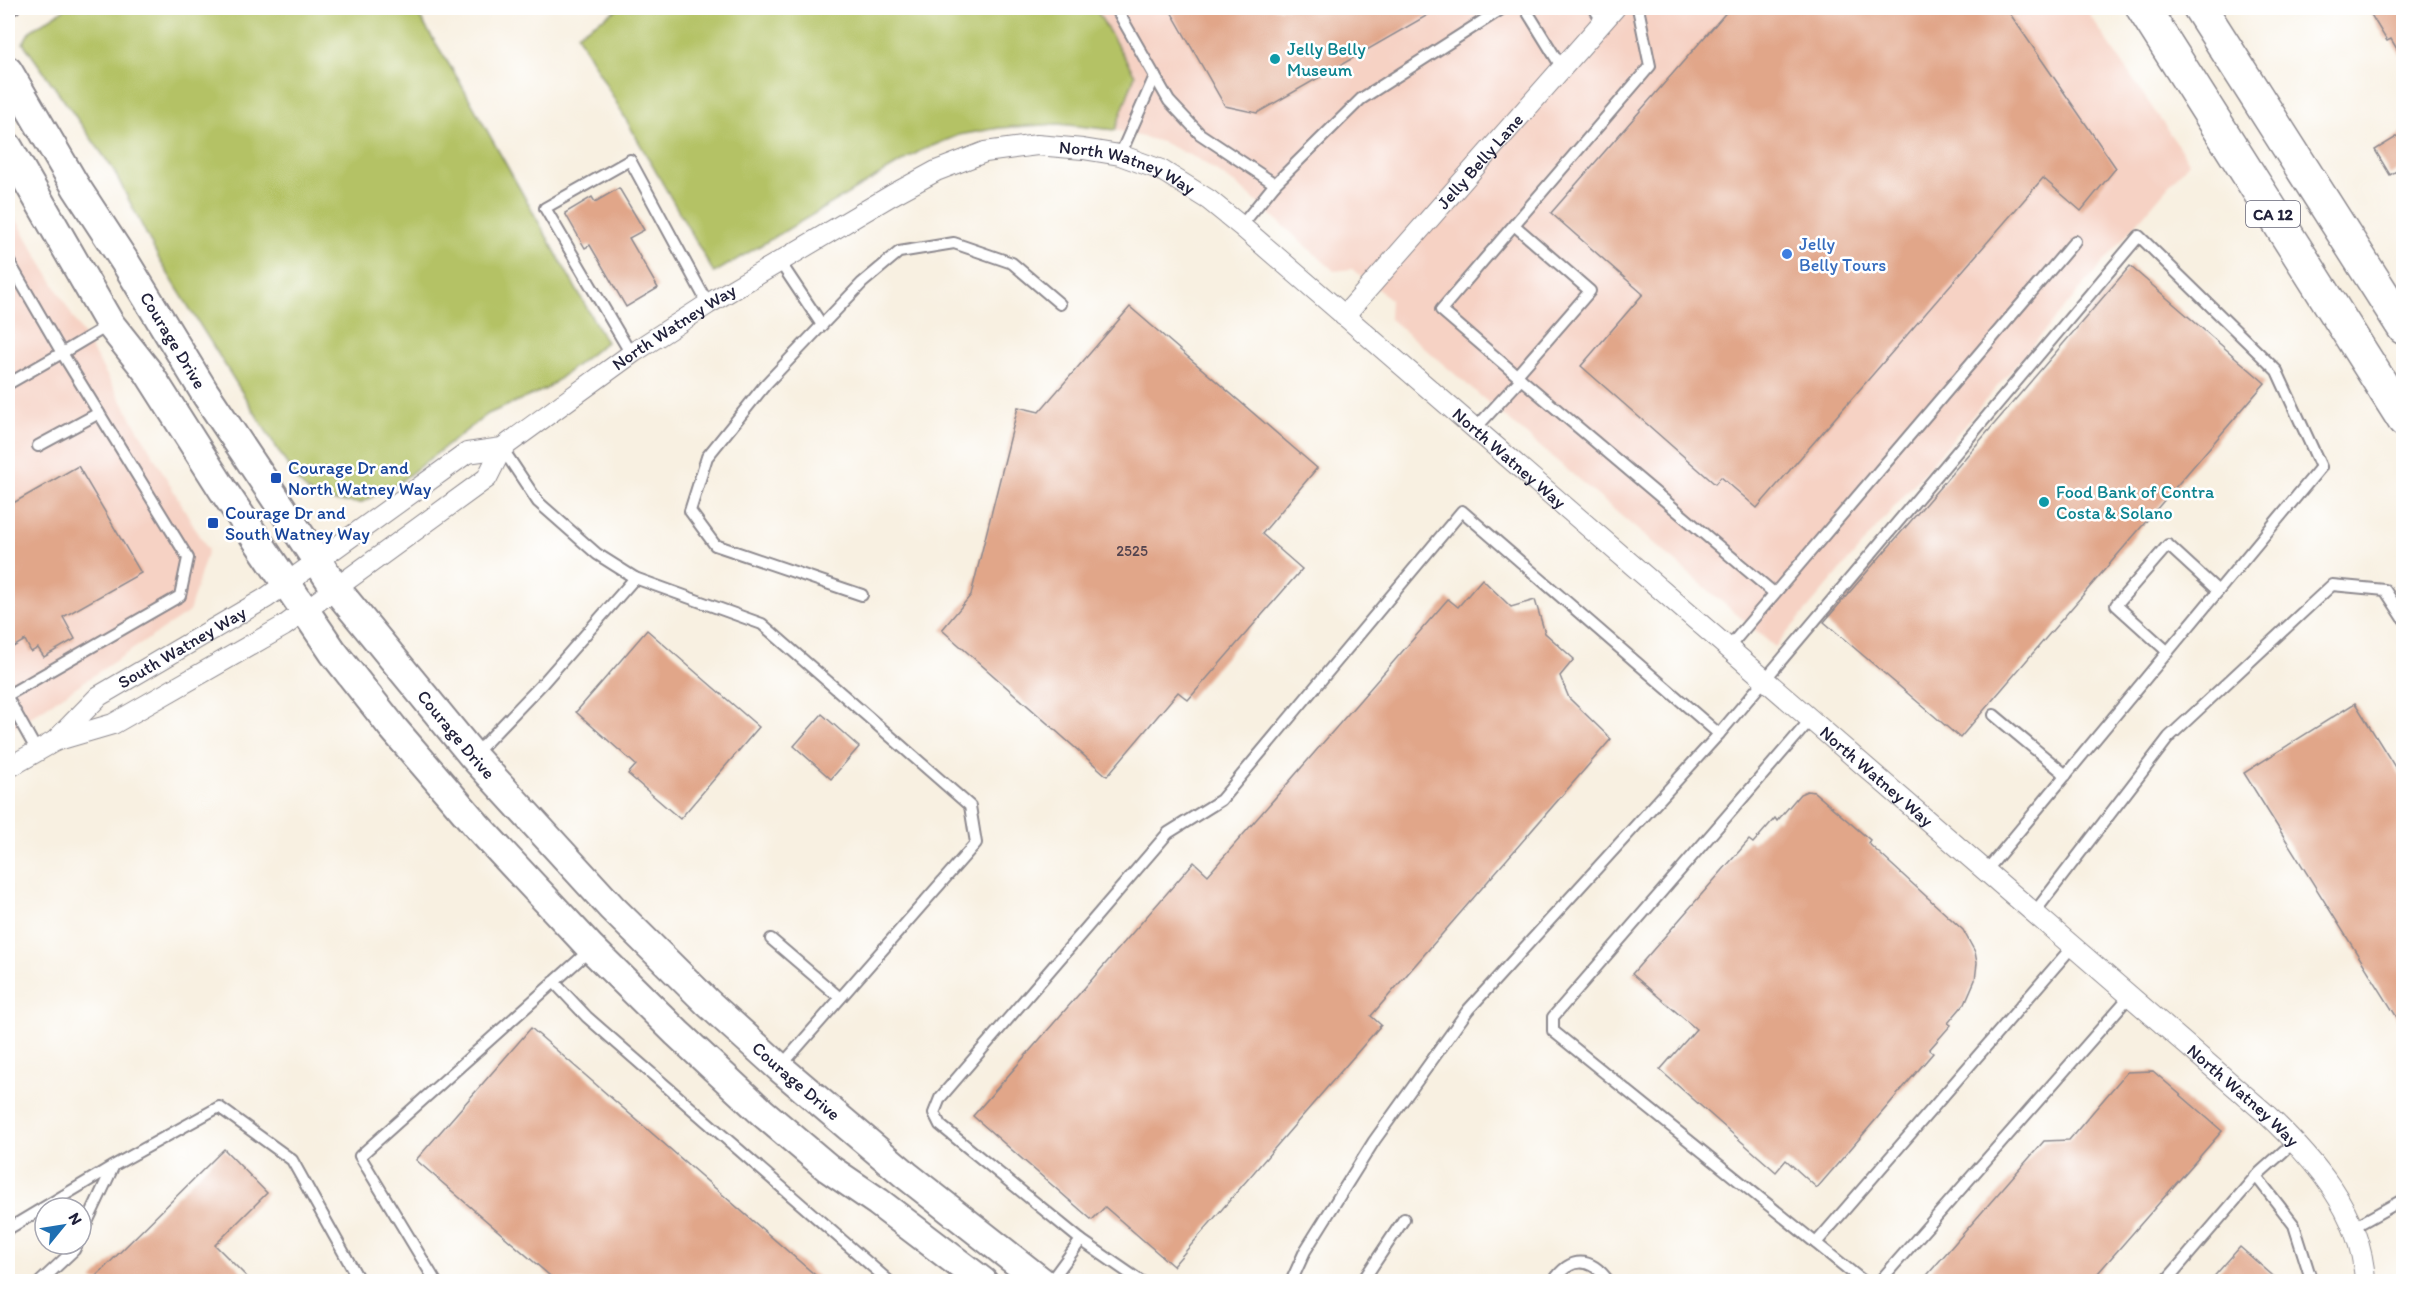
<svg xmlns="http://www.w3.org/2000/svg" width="2411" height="1289" viewBox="0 0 2411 1289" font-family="Itim,sans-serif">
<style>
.built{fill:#f6d2c4}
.green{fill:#b4c265;stroke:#6b7250;stroke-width:1.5}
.building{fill:#e1a689}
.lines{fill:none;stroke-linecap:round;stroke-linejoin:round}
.lane-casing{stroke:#8d898e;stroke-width:14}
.street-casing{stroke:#8d898e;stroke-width:22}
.secondary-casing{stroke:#8d898e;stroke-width:32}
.highway-casing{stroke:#8d898e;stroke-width:36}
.lane{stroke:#fff;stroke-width:10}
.street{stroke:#fff;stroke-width:20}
.secondary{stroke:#fff;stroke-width:28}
.highway{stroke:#fff;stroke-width:33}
.culture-dot{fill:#0f9aa8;stroke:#fff;stroke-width:2}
.shop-dot{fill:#3f7fe0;stroke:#fff;stroke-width:2}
.transit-dot{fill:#1a4fb4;stroke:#fff;stroke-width:2}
.labels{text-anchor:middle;stroke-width:5;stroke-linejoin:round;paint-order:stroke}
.number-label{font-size:15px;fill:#52434e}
.shield{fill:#fff;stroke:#646476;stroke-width:1.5}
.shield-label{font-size:16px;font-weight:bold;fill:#22223b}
.culture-label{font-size:18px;fill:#0d838f;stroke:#fff;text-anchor:start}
.street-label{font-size:18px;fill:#22223b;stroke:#fff}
.shop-label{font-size:18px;fill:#366cbe;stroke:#fff;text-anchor:start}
.transit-label{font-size:18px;fill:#164399;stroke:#fff;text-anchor:start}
</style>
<rect width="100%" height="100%" fill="#fff"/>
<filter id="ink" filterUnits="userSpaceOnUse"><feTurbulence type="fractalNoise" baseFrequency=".0167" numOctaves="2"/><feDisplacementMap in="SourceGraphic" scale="12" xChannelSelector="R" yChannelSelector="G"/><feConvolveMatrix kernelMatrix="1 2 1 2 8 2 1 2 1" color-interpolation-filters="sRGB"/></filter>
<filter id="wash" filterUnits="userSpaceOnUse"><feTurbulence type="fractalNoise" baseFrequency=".008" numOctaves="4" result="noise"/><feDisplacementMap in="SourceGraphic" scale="24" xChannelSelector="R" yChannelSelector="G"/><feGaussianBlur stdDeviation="1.35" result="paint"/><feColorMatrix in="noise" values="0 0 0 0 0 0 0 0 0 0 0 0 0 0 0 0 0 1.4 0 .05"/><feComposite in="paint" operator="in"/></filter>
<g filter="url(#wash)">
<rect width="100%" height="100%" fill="#f8f0e1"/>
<g class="built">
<polygon points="1095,8 2085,8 2189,162 1775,647 1389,318 1390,299 1352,269 1334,271 1241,188 1200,160 1162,142 1115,130 1135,75"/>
<polygon points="8,205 208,550 189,612 8,732"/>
</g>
<g class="green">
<polygon points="66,8 414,8 458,79 606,342 546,389 488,414 393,487 360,503 318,500 298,482 160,261 113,169 23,43 30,31"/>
<polygon points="620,8 1095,8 1135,75 1115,130 1058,124 999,128 959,135 920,151 714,273 577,34"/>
</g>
<g id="blocks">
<g class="building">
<polygon points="1169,8 1440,8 1257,113 1225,106"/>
<polygon points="1730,8 2006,8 2116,168 2081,211 2043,178 1757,508 1721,477 1715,484 1581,366 1643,294 1551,213"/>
<polygon points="2367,8 2403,8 2403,59 2391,39 2387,41"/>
<polygon points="2403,133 2403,167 2390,175 2375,150"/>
<polygon points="619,188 644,230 629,238 658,288 626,307 590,245 585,248 565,213 592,197 595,202"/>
<polygon points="2130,266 2265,383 1960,738 1824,622"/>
<polygon points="1130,307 1317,468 1262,534 1302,569 1188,700 1178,692 1107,776 942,630 971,595 1018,407 1039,412"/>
<polygon points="78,466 141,573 63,617 75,639 44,657 38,648 31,652 25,640 8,650 8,506"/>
<polygon points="1482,579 1511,607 1535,600 1545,633 1574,659 1560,676 1569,698 1611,739 1371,1016 1381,1025 1173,1266 1105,1207 1092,1220 973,1116 1194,862 1208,875 1448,599 1458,607"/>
<polygon points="647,630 759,727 680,819 628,774 636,765 576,712"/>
<polygon points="2355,703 2403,780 2403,1027 2244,773"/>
<polygon points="822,714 859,747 831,779 794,746"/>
<polygon points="1807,791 1814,792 1870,840 1868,843 1963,930 1975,952 1977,963 1975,980 1965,1003 1948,1023 1951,1025 1929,1050 1933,1053 1817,1188 1786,1160 1776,1172 1660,1070 1696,1029 1632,974 1749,840 1753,843 1775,818 1777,821 1800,794"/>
<polygon points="531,1028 822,1281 556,1281 416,1160"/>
<polygon points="2153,1071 2222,1131 2091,1281 1922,1281 2044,1141 2069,1140 2127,1072"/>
<polygon points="224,1149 267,1193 215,1245 251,1281 91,1281"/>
<polygon points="2240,1247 2279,1281 2210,1281"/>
</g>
</g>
</g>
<g filter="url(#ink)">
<use href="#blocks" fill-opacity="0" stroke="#8d898e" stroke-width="1.5"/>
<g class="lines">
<defs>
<g id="lane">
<polyline points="1116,8 1169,101 1200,134 1275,184"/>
<polyline points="1525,8 1562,68"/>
<polyline points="1594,8 1603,22"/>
<polyline points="8,11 14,8"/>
<polyline points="1120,155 1155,76"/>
<polyline points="1514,225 1590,291 1517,375"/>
<polyline points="1241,226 1275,184 1361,99 1503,8"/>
<polyline points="8,260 62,353 8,384"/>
<polyline points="780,262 822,325 765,385 707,457 690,511 715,545 862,595"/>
<polyline points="822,325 862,283 899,252 954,243 1012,263 1060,304"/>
<polyline points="631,354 545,208 630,160 708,304"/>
<polyline points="1521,379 1441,310 1650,66 1638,8"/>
<polyline points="1475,429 1521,379 1774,593"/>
<polyline points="38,446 99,413"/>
<polyline points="502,448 538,502 597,554 635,578"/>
<polyline points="1729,647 2075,241"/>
<polyline points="2168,652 2116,605 2168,545 2218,591"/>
<polyline points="8,695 180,596 188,558 62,353 109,325"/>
<polyline points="8,699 37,751"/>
<polyline points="1994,715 2066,775"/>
<polyline points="1812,718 1553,1017 1553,1031 1864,1282"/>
<polyline points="473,756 543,683 635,578 762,624 970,806 976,843 781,1066"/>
<polyline points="2034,913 2169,737 2332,585 2385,590 2404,619"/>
<polyline points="771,939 840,998"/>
<polyline points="554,982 587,1017 890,1282"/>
<polyline points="2295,1141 2256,1176 2294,1225 2312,1282"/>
<polyline points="2354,1227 2404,1199"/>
<polyline points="8,1229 113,1166 219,1107 292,1160 360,1282"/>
<polyline points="81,1235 113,1167"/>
<polyline points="1816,1243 2072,947"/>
<polyline points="40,1282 74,1250 77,1244"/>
<polyline points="436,1282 360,1156 591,949"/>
<polyline points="1050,1282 1081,1240"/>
<polyline points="1142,1282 1081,1240 940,1125 934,1113 940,1098 1168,833 1221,800 1462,511 1719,734"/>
<polyline points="1291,1282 1305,1251 1374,1141 1468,1010 1719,734 2139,236 2277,371 2321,467 1986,871"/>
<polyline points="1362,1282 1404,1219"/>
<path d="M1553,1282C1570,1256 1591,1256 1609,1282"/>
<polyline points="1879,1282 2129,997"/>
<polyline points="2165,1282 2256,1176"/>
</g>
<g id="street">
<path id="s1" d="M1344,316L1615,8"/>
<path id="s2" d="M55,741L99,696L266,598L467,453L502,448L634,352L708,304L892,195L936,171L985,152L1037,145L1083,149L1120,155L1161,170L1209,200L1241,226L2264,1112C2312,1157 2362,1212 2365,1282"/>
<polyline points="8,768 55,741 113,724 284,626 487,478 502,448"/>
</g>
<g id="secondary">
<path id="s3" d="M8,71L76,187L127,265L205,393L336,589L473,756L612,908L707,1002L780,1068L906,1175L1042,1282"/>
<polyline points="8,147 110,324 148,372 223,490 333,652 393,728 478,827 591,948 677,1033 763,1113 828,1168 878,1202 983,1282"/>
</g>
<g id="highway">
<polyline points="2143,8 2404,420"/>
<polyline points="2200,8 2404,328"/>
</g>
</defs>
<use href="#lane" class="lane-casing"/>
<use href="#street" class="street-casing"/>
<use href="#secondary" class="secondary-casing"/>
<use href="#highway" class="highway-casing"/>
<use href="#lane" class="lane"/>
<use href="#street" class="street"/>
<use href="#secondary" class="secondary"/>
<use href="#highway" class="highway"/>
</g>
</g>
<g class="culture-dot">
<circle cx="1275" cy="59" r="6"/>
<circle cx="2044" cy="502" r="6"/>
</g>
<circle class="shop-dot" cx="1787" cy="254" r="6"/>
<g class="transit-dot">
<rect x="270" y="472" width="12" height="12" rx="3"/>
<rect x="207" y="517" width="12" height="12" rx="3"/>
</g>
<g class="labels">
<g class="number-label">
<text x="1132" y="556">2525</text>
</g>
<rect class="shield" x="2246" y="201" width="54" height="26" rx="4.5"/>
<g class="shield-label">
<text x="2273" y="220">CA 12</text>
</g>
<g class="culture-label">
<text x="1287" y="55">Jelly Belly<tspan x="1287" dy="21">Museum</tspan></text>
<text x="2056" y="498">Food Bank of Contra<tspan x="2056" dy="21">Costa &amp; Solano</tspan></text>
</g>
<g class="street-label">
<text dy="6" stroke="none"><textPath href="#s1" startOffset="206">Jelly Belly Lane</textPath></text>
<text dy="6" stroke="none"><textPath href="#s2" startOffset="1254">North Watney Way</textPath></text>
<text dy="6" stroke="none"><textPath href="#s2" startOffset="750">North Watney Way</textPath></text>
<text dy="6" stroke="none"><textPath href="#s3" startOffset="316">Courage Drive</textPath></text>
<text dy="6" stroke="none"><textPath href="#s2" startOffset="1740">North Watney Way</textPath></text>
<text dy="6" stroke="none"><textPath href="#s2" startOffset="159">South Watney Way</textPath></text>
<text dy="6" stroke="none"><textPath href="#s3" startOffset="802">Courage Drive</textPath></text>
<text dy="6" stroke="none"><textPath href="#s2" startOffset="2226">North Watney Way</textPath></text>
<text dy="6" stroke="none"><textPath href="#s3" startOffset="1288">Courage Drive</textPath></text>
<text dy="6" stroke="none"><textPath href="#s2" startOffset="2712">North Watney Way</textPath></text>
</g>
<g class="shop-label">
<text x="1799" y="250">Jelly<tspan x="1799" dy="21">Belly Tours</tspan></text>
</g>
<g class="transit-label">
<text x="288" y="474">Courage Dr and<tspan x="288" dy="21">North Watney Way</tspan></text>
<text x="225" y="519">Courage Dr and<tspan x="225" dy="21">South Watney Way</tspan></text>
</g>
</g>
<rect width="2411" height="1289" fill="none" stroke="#fff" stroke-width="30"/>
<g transform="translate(63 1226) rotate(60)"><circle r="28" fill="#ffffff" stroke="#a7a7b1" stroke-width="1.5"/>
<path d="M0-4.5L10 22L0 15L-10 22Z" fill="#1f6fb2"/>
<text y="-9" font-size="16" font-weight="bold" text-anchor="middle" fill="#22223b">N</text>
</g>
</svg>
